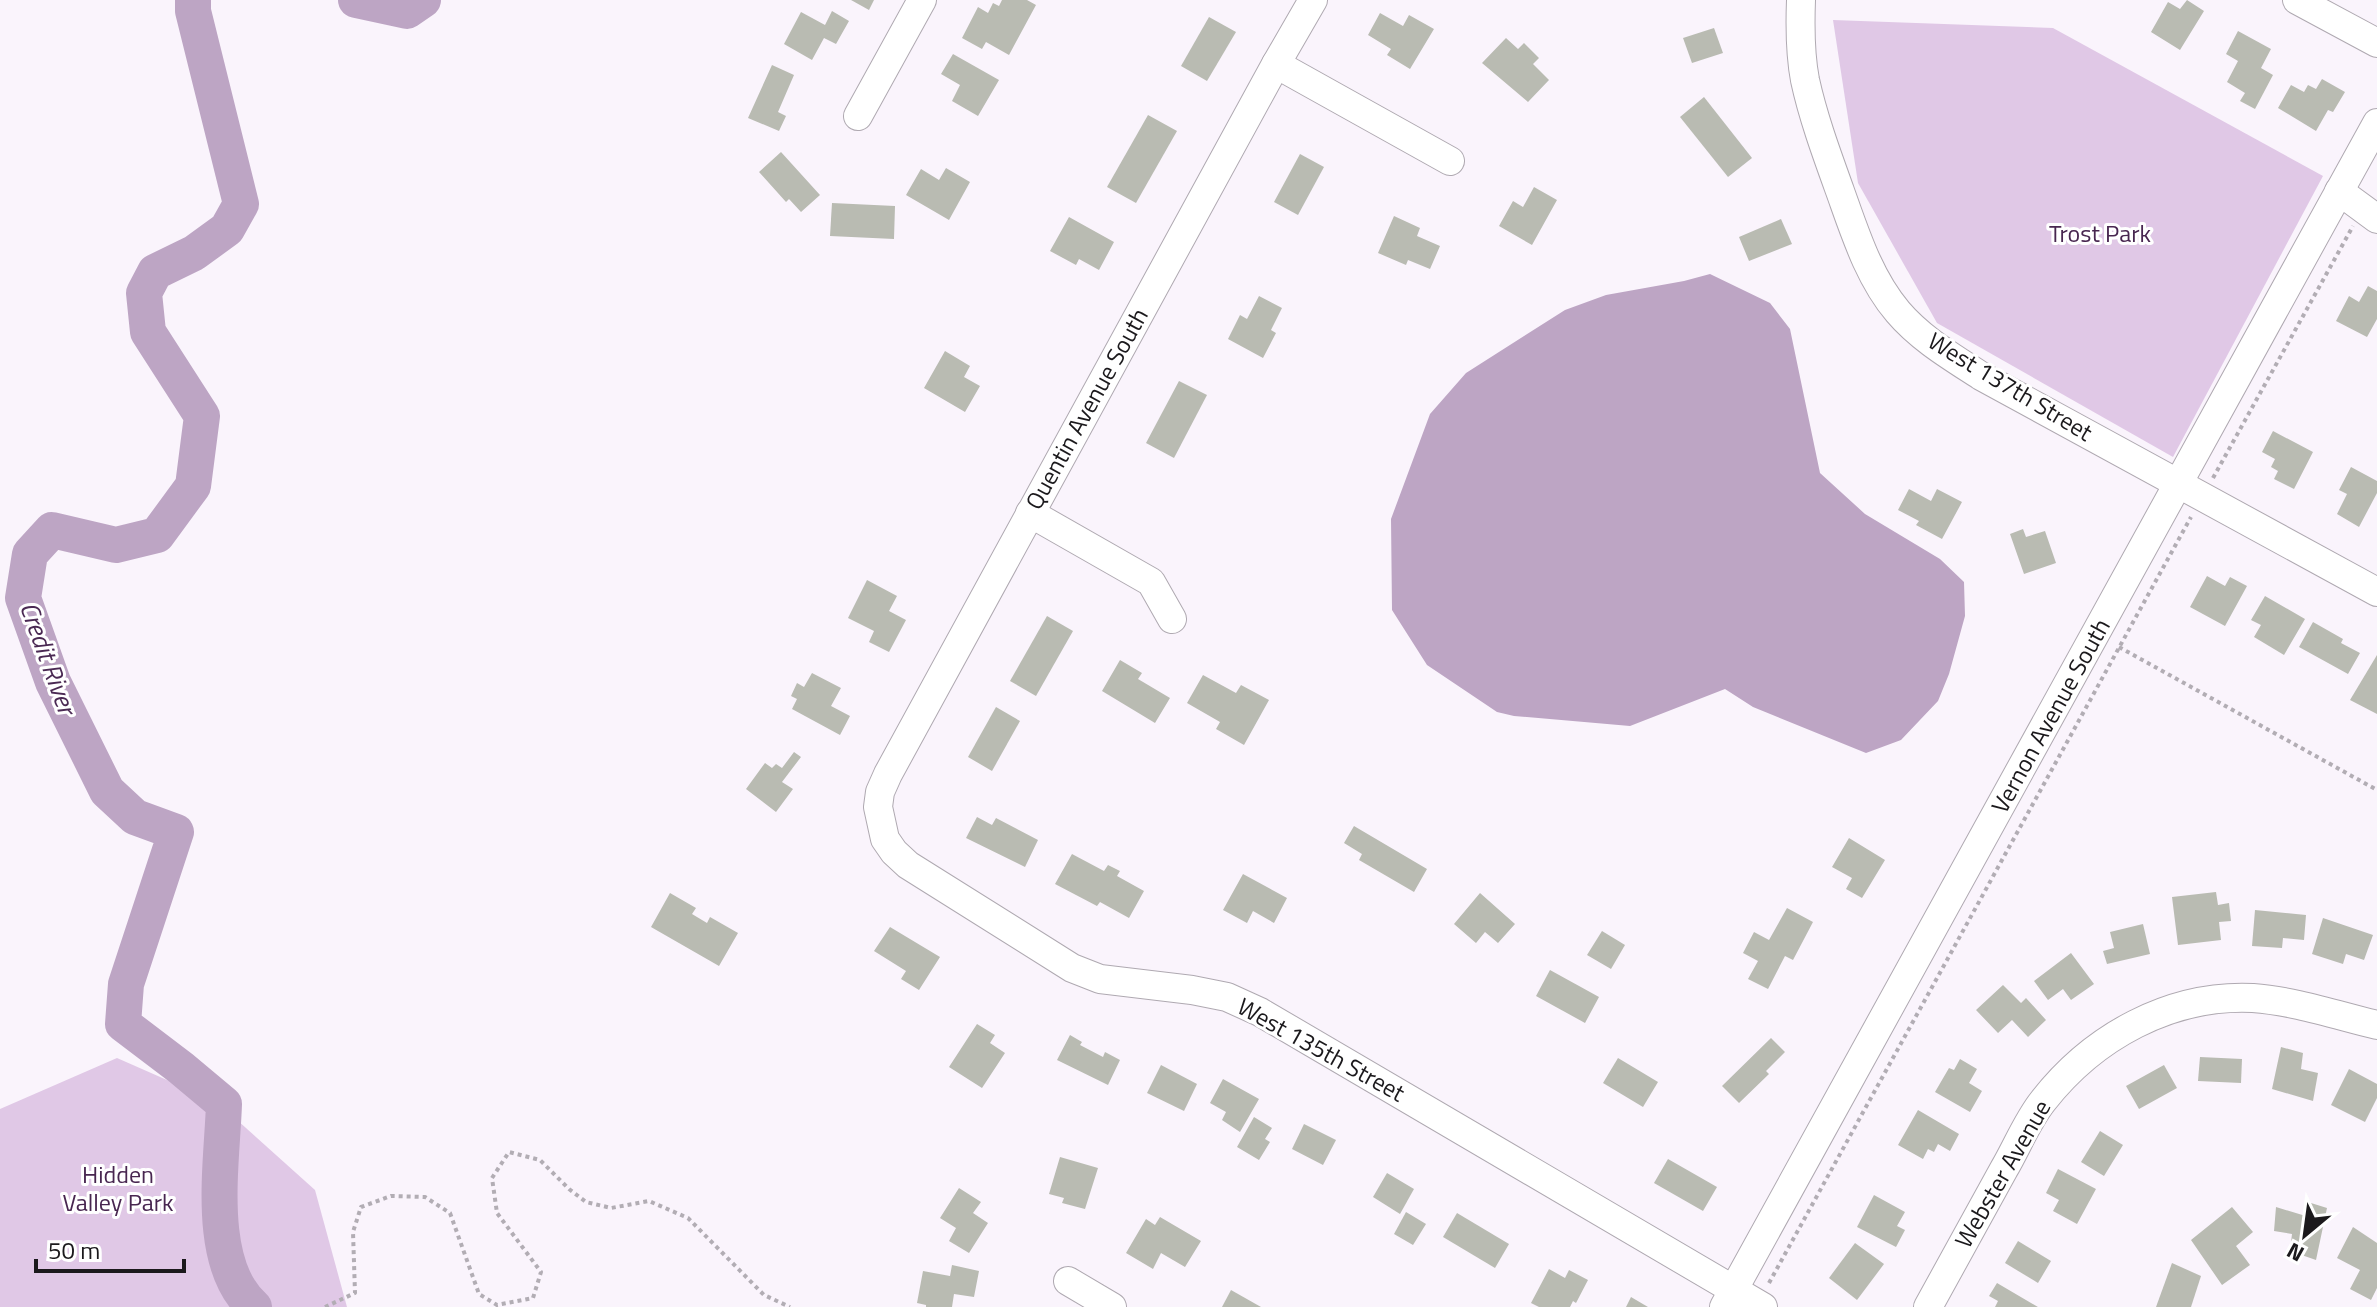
<svg xmlns="http://www.w3.org/2000/svg" width="2377" height="1307" viewBox="0 0 2377 1307" font-family="'Titillium Web',sans-serif">
<style>
.green{fill:#e0c8e6}
.water{fill:#bda5c4}
.lines{fill:none;stroke-linecap:round;stroke-linejoin:round}
.river{stroke:#bda5c4;stroke-width:36}
.building{fill:#b9bbb2}
.minor-casing{stroke:#afa9b1;stroke-width:30}
.path{stroke:#b2adb4;stroke-width:4;stroke-dasharray:4 4;stroke-linecap:butt}
.minor{stroke:#fff;stroke-width:28}
.labels{text-anchor:middle;stroke-width:6;stroke-linejoin:round;paint-order:stroke}
.park-label{font-size:24px;fill:#482650;stroke:#fff}
.street-label{font-size:24px;fill:#1b191c;stroke:#fff}
.water-label{font-size:26px;font-style:italic;fill:#4a2953;stroke:#fff}
</style>
<rect width="100%" height="100%" fill="#faf4fc"/>
<g class="green">
<polygon points="1833,20 2053,28 2323,176 2173,457 1937,323 1858,183"/>
<polygon points="117,1058 217,1102 315,1190 347,1307 0,1307 0,1109"/>
</g>
<polygon class="water" points="1710,274 1770,303 1790,329 1820,473 1865,514 1940,559 1964,582 1965,616 1949,674 1938,701 1901,740 1866,753 1753,707 1725,689 1630,726 1514,716 1497,712 1427,665 1392,610 1391,519 1430,414 1466,373 1565,310 1606,295 1684,281"/>
<g class="lines">
<g class="river">
<path d="M193,0V11L241,204L227,229L194,253L155,272L144,293L148,332L202,416L193,486L157,535L116,545L52,530L30,554L23,598L53,682L107,791L135,817L176,832L126,984L123,1024L181,1068L224,1104C222,1164 205,1264 254,1307"/>
<polyline points="356,0 407,11 423,0"/>
</g>
</g>
<g class="building">
<polygon points="851,0 874,0 869,10"/>
<polygon points="1002,0 1027,0 1036,5 1009,55 986,42 982,49 962,38 978,7 988,13 993,3 999,6"/>
<polygon points="2187,0 2204,11 2180,50 2151,32 2168,2 2180,9"/>
<polygon points="832,11 849,21 836,44 824,38 812,60 784,44 801,12 825,25"/>
<polygon points="1380,13 1403,26 1409,15 1434,29 1410,69 1387,55 1391,49 1368,35"/>
<polygon points="1209,17 1236,32 1207,81 1181,66"/>
<polygon points="1714,28 1723,53 1692,63 1683,38"/>
<polygon points="2238,31 2271,49 2261,68 2273,75 2255,109 2240,101 2245,93 2227,82 2238,61 2226,54"/>
<polygon points="1506,38 1518,49 1524,43 1539,58 1533,64 1549,80 1528,102 1482,63"/>
<polygon points="953,54 999,80 978,116 952,101 960,85 941,74"/>
<polygon points="772,65 794,75 778,112 786,116 779,131 748,118"/>
<polygon points="2322,79 2345,92 2333,112 2328,110 2316,131 2278,108 2291,85 2304,92 2308,85 2316,89"/>
<polygon points="1704,97 1752,158 1728,177 1680,117"/>
<polygon points="1148,115 1177,131 1136,203 1107,187"/>
<polygon points="781,152 820,195 801,212 789,199 786,202 759,172"/>
<polygon points="1300,154 1324,167 1298,215 1274,202"/>
<polygon points="946,168 970,182 949,220 906,195 921,169 939,180"/>
<polygon points="1534,187 1557,200 1532,245 1499,226 1513,201 1523,207"/>
<polygon points="832,203 895,206 894,239 830,236"/>
<polygon points="1394,216 1420,228 1417,236 1440,246 1430,269 1408,260 1406,265 1378,253"/>
<polygon points="1069,217 1114,242 1099,270 1079,259 1076,265 1050,251"/>
<polygon points="1781,219 1792,244 1749,261 1739,237"/>
<polygon points="2368,286 2377,291 2377,319 2367,337 2336,321 2349,296 2359,302"/>
<polygon points="1259,296 1282,308 1271,330 1276,333 1263,358 1228,339 1240,315 1247,319"/>
<polygon points="945,351 970,366 964,377 980,386 965,412 924,388"/>
<polygon points="1179,381 1207,395 1174,458 1146,443"/>
<polygon points="2273,431 2313,452 2294,489 2274,479 2278,471 2271,467 2275,459 2262,452"/>
<polygon points="2351,467 2377,481 2377,493 2359,527 2337,514 2347,494 2339,490"/>
<polygon points="1909,489 1931,501 1937,489 1962,502 1942,539 1916,525 1919,521 1898,510"/>
<polygon points="2023,529 2026,537 2045,531 2056,563 2024,574 2010,534"/>
<polygon points="2207,576 2225,586 2230,577 2247,586 2225,626 2190,607"/>
<polygon points="867,580 897,596 889,611 906,620 889,652 869,642 874,631 848,618"/>
<polygon points="2265,596 2305,619 2284,655 2254,637 2261,625 2251,620"/>
<polygon points="1047,616 1073,631 1036,696 1010,681"/>
<polygon points="2313,622 2343,639 2341,643 2360,653 2348,674 2299,647"/>
<polygon points="2377,655 2377,714 2350,700"/>
<polygon points="1120,660 1142,673 1138,679 1170,698 1155,723 1102,691"/>
<polygon points="812,673 841,688 831,706 850,716 840,735 792,709 797,699 791,696 797,683 804,687"/>
<polygon points="1203,675 1236,693 1241,685 1269,700 1244,745 1216,729 1220,722 1187,703"/>
<polygon points="996,707 1020,721 992,771 968,757"/>
<polygon points="794,752 801,757 782,782 793,789 776,812 746,789 765,763 772,768 776,764 782,768"/>
<polygon points="977,817 992,825 996,818 1038,840 1025,867 966,838"/>
<polygon points="1354,826 1427,869 1414,892 1359,860 1362,854 1344,843"/>
<polygon points="1849,838 1885,860 1862,898 1846,889 1852,878 1832,867"/>
<polygon points="1072,854 1104,871 1108,865 1120,871 1117,876 1144,891 1129,918 1100,902 1097,906 1055,884"/>
<polygon points="1243,874 1287,898 1274,923 1253,911 1247,923 1223,910"/>
<polygon points="2216,892 2218,905 2229,903 2231,921 2219,922 2221,940 2178,945 2172,897"/>
<polygon points="670,893 696,908 692,914 707,923 710,917 738,933 719,966 651,927"/>
<polygon points="1480,893 1515,924 1498,943 1485,932 1476,943 1454,924"/>
<polygon points="1787,908 1813,922 1793,960 1785,956 1768,989 1748,979 1758,961 1743,953 1754,932 1769,940"/>
<polygon points="2255,910 2306,915 2304,940 2283,938 2282,948 2252,946"/>
<polygon points="2323,918 2373,935 2364,960 2346,954 2343,964 2312,954"/>
<polygon points="2143,924 2150,954 2107,964 2103,951 2114,948 2110,932"/>
<polygon points="890,927 940,957 919,990 901,979 906,971 874,951"/>
<polygon points="1602,931 1625,945 1611,969 1587,955"/>
<polygon points="2071,953 2094,984 2071,1000 2063,989 2048,1000 2034,981"/>
<polygon points="1550,970 1599,997 1585,1023 1536,996"/>
<polygon points="2003,985 2021,1003 2026,998 2046,1020 2028,1037 2012,1020 1998,1033 1976,1010"/>
<polygon points="977,1024 995,1035 990,1043 1005,1053 982,1088 949,1067"/>
<polygon points="1070,1035 1082,1042 1080,1045 1103,1057 1105,1052 1120,1060 1108,1085 1057,1060"/>
<polygon points="1771,1038 1785,1052 1766,1071 1769,1074 1739,1103 1722,1086"/>
<polygon points="2281,1047 2303,1053 2301,1069 2318,1073 2313,1101 2272,1089"/>
<polygon points="2200,1057 2242,1059 2241,1083 2198,1081"/>
<polygon points="1618,1058 1658,1082 1643,1107 1603,1083"/>
<polygon points="1960,1059 1977,1069 1969,1083 1982,1091 1970,1112 1935,1092 1949,1068 1954,1070"/>
<polygon points="1161,1065 1197,1084 1184,1111 1147,1093"/>
<polygon points="2164,1065 2177,1088 2139,1109 2126,1086"/>
<polygon points="2349,1069 2377,1084 2377,1098 2365,1122 2331,1105"/>
<polygon points="1223,1079 1259,1099 1240,1132 1222,1120 1226,1112 1210,1103"/>
<polygon points="1918,1110 1959,1134 1950,1151 1938,1144 1934,1152 1928,1149 1923,1159 1898,1145"/>
<polygon points="1254,1117 1272,1128 1265,1139 1270,1142 1259,1160 1237,1147"/>
<polygon points="1304,1124 1336,1140 1323,1165 1292,1149"/>
<polygon points="2100,1131 2123,1145 2104,1176 2081,1162"/>
<polygon points="1060,1157 1098,1168 1085,1209 1062,1203 1064,1198 1049,1194"/>
<polygon points="1668,1159 1717,1187 1703,1211 1654,1183"/>
<polygon points="2058,1169 2096,1189 2077,1224 2053,1211 2059,1200 2046,1193"/>
<polygon points="1387,1173 1414,1189 1400,1214 1373,1197"/>
<polygon points="959,1188 981,1202 973,1213 988,1223 969,1253 949,1241 956,1228 940,1218"/>
<polygon points="1874,1195 1905,1212 1897,1226 1905,1230 1896,1247 1857,1227"/>
<polygon points="2311,1203 2327,1208 2316,1260 2290,1251 2292,1234 2274,1231 2276,1207 2309,1217"/>
<polygon points="2232,1207 2253,1232 2236,1246 2250,1265 2222,1285 2191,1240"/>
<polygon points="1406,1212 1426,1224 1413,1245 1394,1234"/>
<polygon points="1457,1213 1509,1244 1495,1268 1443,1237"/>
<polygon points="1160,1217 1201,1241 1185,1267 1161,1253 1153,1269 1126,1253 1146,1219 1155,1225"/>
<polygon points="2353,1227 2377,1243 2377,1288 2371,1300 2350,1289 2360,1270 2337,1258"/>
<polygon points="2018,1241 2051,1261 2038,1283 2005,1263"/>
<polygon points="1855,1243 1884,1264 1857,1300 1829,1278"/>
<polygon points="2172,1263 2201,1276 2191,1307 2156,1307"/>
<polygon points="952,1265 979,1271 974,1297 954,1294 952,1307 926,1307 926,1305 917,1303 923,1271 950,1276"/>
<polygon points="1549,1269 1565,1278 1569,1270 1588,1280 1576,1303 1573,1301 1570,1307 1539,1307 1531,1303"/>
<polygon points="1997,1283 2038,1307 1995,1307 1998,1301 1989,1296"/>
<polygon points="1231,1290 1261,1307 1222,1307"/>
<polygon points="1631,1297 1648,1307 1626,1307"/>
</g>
<g class="lines">
<defs>
<g id="minor">
<polyline points="1313,0 1276,64 888,774 880,792 878,807 885,839 894,852 908,865 1072,968 1100,979 1192,990 1227,997 1260,1012 1763,1307"/>
<path d="M1801,0C1800,26 1800,54 1805,80C1813,117 1827,155 1840,191C1855,233 1869,278 1898,312C1921,339 1952,357 1981,376L2377,592"/>
<polyline points="2297,0 2377,43"/>
<polyline points="1276,64 1450,161"/>
<polyline points="858,116 922,0"/>
<polyline points="2339,191 2377,219"/>
<polyline points="1030,513 1151,582 1172,619"/>
<polyline points="1068,1281 1112,1307"/>
<polyline points="1724,1307 2377,123"/>
<path d="M1928,1307C1953,1261 1979,1215 2004,1169C2017,1147 2027,1121 2043,1101C2093,1037 2170,994 2253,998C2294,1001 2336,1015 2377,1025"/>
</g>
</defs>
<use href="#minor" class="minor-casing"/>
<g class="path">
<polyline points="2213,478 2353,226"/>
<polyline points="2119,647 2377,790"/>
<polyline points="1769,1283 2191,517"/>
<polyline points="325,1307 355,1293 353,1232 361,1207 391,1196 425,1197 450,1213 479,1294 497,1305 533,1298 541,1272 497,1213 492,1178 509,1152 540,1160 569,1189 586,1202 611,1208 649,1201 688,1218 764,1295 790,1307"/>
</g>
<use href="#minor" class="minor"/>
</g>
<g class="labels">
<g class="park-label">
<text x="2100" y="242">Trost Park</text>
<text x="118" y="1183">Hidden<tspan x="118" dy="28">Valley Park</tspan></text>
</g>
<g class="street-label">
<text transform="translate(2010 387) rotate(31)" y="8">West 137th Street</text>
<text transform="translate(1087 409) rotate(-61)" y="8">Quentin Avenue South</text>
<text transform="translate(2051 716) rotate(-61)" y="8">Vernon Avenue South</text>
<text transform="translate(1321 1050) rotate(29)" y="8">West 135th Street</text>
<text transform="translate(2003 1174) rotate(-60)" y="8">Webster Avenue</text>
</g>
<g class="water-label">
<text transform="translate(48 658) rotate(70)" y="9">Credit River</text>
</g>
</g>
<g transform="translate(2305 1235) rotate(209)" stroke="#ffffff" stroke-width="6" paint-order="stroke">
<path d="M0-6L14 30L0 20L-14 30Z" fill="#1b191c"/>
<text y="-12" font-size="22" font-weight="bold" text-anchor="middle" fill="#1b191c">N</text>
</g>
<path d="M36 1259v12h148v-12" fill="none" stroke="#1b191c" stroke-width="4"/>
<text x="48" y="1259" font-size="24" fill="#1b191c" stroke="#ffffff" stroke-width="6" paint-order="stroke">50 m</text>
</svg>
